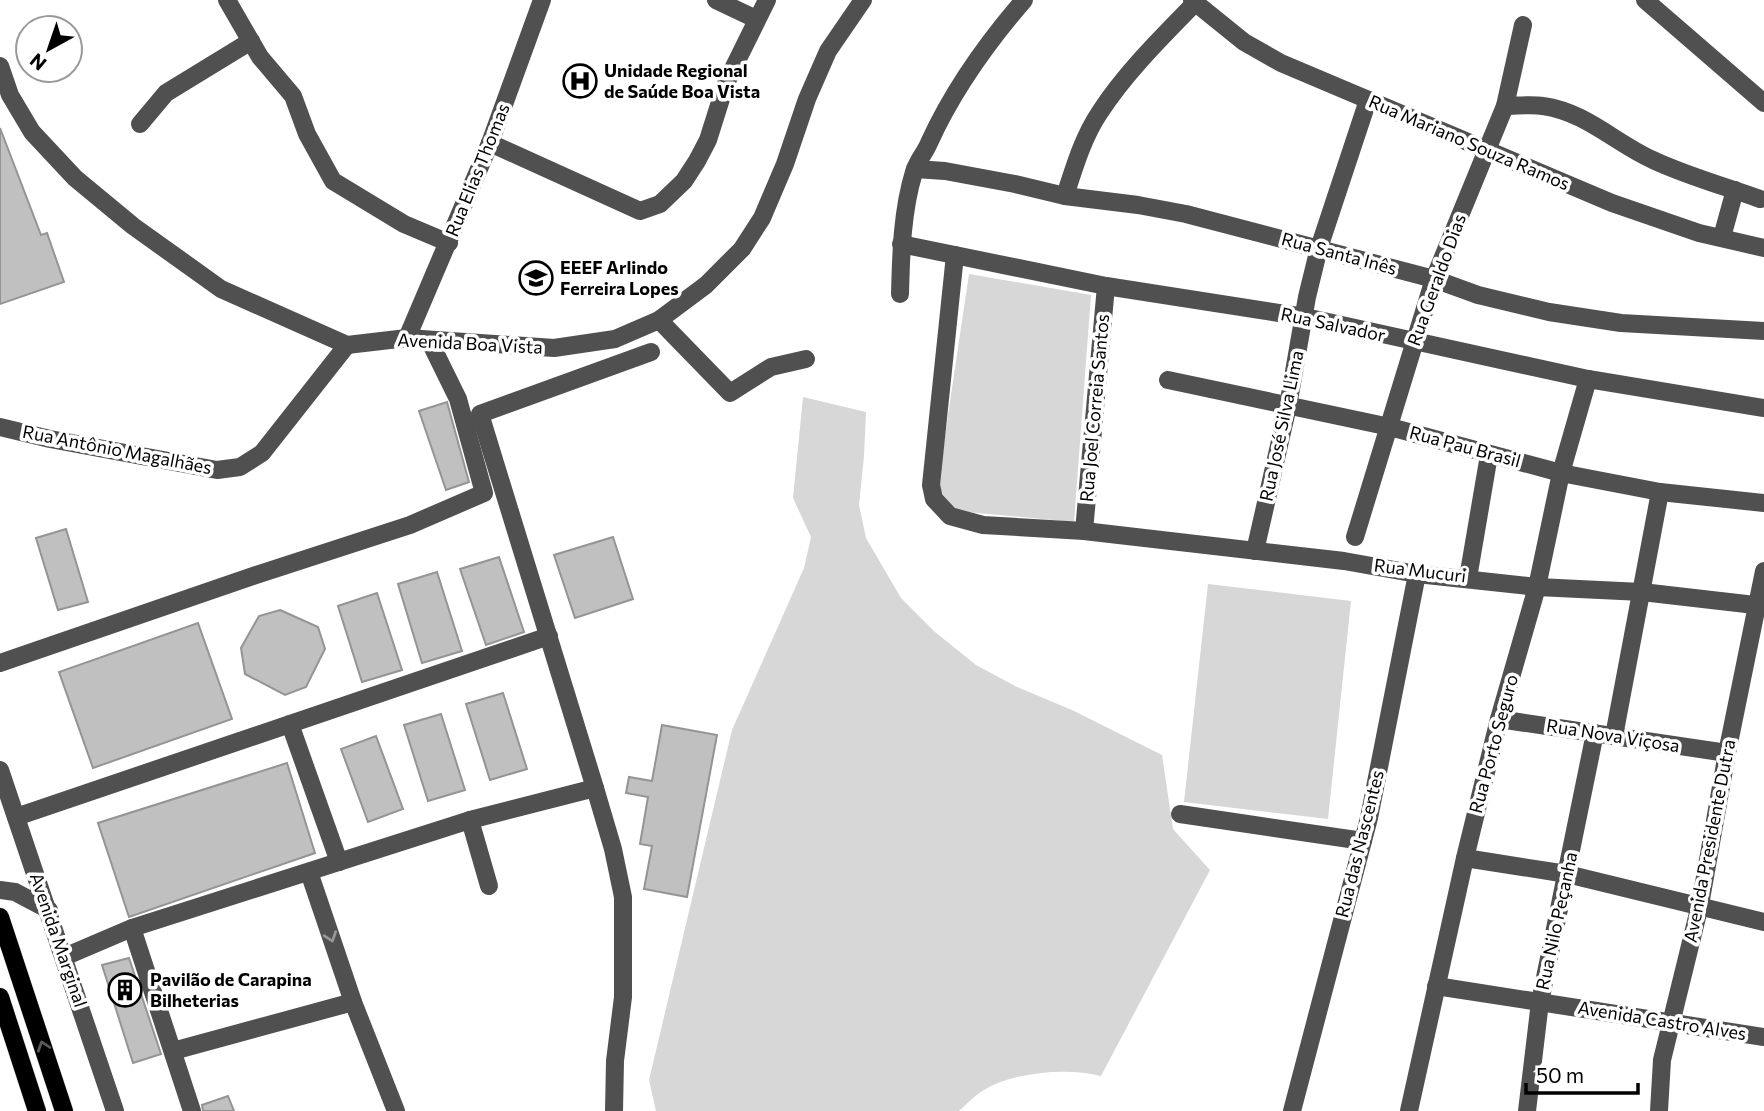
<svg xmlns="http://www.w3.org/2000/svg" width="1764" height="1111" viewBox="0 0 1764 1111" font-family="Commissioner,sans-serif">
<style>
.green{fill:#d7d7d7}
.building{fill:#c0c0c0;stroke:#949494;stroke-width:2}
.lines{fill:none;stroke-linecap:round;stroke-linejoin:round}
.major-casing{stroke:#dbdbdb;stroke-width:19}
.minor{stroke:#505050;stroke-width:18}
.major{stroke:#000;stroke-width:18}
.oneway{stroke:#969696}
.oneway2{stroke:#595959}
.labels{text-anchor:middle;stroke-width:7;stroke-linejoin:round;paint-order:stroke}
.poi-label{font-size:18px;font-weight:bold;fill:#000;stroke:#fff;text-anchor:start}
.street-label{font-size:18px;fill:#000;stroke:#fff}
</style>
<rect width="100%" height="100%" fill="#fff"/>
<g class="green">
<polygon points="969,274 1091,295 1074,522 934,509"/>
<path d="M803,397L866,412L864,456L859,505L866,538L901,598L935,632L976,665L1017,687L1072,710L1162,755L1173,829L1210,870L1101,1076C1067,1067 1014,1072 984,1090C975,1095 967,1104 959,1111H656L649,1080L732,730L804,568L811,537L793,498Z"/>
<polygon points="1208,584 1351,601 1328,819 1184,802"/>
</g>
<g class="building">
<polygon points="0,128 41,235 47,233 64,282 0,304"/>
<polygon points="447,402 469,482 446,490 419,411"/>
<polygon points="66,529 88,602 58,610 36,538"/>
<polygon points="613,537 633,599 575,618 554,555"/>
<polygon points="499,557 524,632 486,645 460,569"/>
<polygon points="437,572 462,651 422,663 398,584"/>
<polygon points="377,593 402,670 362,682 338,606"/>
<polygon points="280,610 318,627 325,649 306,687 285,695 245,674 241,648 259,616"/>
<polygon points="198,623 232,719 93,768 59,672"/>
<polygon points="503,693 527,769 490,780 466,704"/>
<polygon points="441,714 465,790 428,801 404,725"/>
<polygon points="662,725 717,735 687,897 644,889 652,846 640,844 648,797 626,793 629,777 652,781"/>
<polygon points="376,736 403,809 368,822 341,749"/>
<polygon points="287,763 315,853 129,917 98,823"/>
<polygon points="129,958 161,1054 133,1063 102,965"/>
<polygon points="228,1096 234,1111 203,1111 202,1105"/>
</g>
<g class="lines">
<defs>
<g id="major">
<polyline points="0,917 64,1111"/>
<polyline points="0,997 37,1111"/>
</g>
</defs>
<use href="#major" class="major-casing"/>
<g class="minor">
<polyline points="227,0 260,57 293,96 307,134 333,181 404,224 449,243"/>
<polyline points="716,0 756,19"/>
<polyline points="1192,0 1244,42 1281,63 1612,203 1699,233 1764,248"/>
<polyline points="1645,0 1764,103"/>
<polyline points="0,66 10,95 32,132 75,178 133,226 221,289 347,345 407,338 554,348 615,339 659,320 706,285 742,249 762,218 785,164 807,99 828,51 863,0"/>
<path d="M1505,106C1517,106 1531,104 1543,106C1586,112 1615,143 1653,160C1687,176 1724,186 1760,199"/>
<polyline points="140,124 166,93 251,41"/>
<polyline points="490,143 640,211 660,204 684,181 697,161 708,140 726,83 767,0"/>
<polyline points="915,169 945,171 1015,184 1065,196 1138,205 1186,214 1434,279 1478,295 1549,312 1621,323 1764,331"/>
<path d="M1065,196C1074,168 1083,137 1100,112C1126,72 1162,37 1195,3"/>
<polyline points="1722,237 1735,190"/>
<polyline points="901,244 1106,286 1305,317 1588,379 1764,408"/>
<polyline points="955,255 931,485 934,499 950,516 983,525 1084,531 1344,561 1417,574 1537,587 1642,592 1755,605"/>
<path d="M900,294C901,254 902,211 914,172C917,161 925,153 929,143C953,90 986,44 1024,0"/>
<polyline points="659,320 730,393 771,367 806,359"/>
<polyline points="407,338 490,143 542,0"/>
<polyline points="1168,380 1390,427 1561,473 1660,492 1764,503"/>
<polyline points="0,427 50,439 217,470 240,467 262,453 347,345"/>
<polyline points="1084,531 1106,286"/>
<polyline points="1355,537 1434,279 1505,106 1523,25"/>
<polyline points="1255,551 1288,406 1307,297 1319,248 1368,100"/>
<polyline points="1468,578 1489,455"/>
<polyline points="0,663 253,576 410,525 484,493 458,399 429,340"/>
<polyline points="1499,719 1727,753"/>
<polyline points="290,724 339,862"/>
<polyline points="1614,736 1660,492"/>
<polyline points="0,770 115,1111"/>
<polyline points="595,788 480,414 651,352"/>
<polyline points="1180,814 1363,841"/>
<polyline points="16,817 549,636"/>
<polyline points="470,820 489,886"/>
<polyline points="1465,858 1567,874 1764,922"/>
<polyline points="309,872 353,1002 396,1111"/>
<polyline points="0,890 15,892 49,910"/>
<polyline points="132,928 192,1111"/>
<polyline points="64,957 132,928 470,820 595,788 613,849 623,897 623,997 615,1061 614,1111"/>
<polyline points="1436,986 1764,1037"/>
<polyline points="173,1051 353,1002"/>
<polyline points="1292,1111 1369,818 1417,574"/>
<polyline points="1409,1111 1465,858 1499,719 1537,587 1561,473 1588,379"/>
<polyline points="1527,1111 1540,1002 1595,733"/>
<polyline points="1659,1111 1662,1060 1700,905 1727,753 1764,571"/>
</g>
<use href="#major" class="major"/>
</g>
<defs><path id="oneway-chevron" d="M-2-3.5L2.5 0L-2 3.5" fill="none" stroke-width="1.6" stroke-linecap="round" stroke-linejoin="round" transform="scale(1.75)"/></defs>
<use class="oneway" href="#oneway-chevron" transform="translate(331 937) rotate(71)"/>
<use class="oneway2" href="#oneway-chevron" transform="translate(43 1046) rotate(-108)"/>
<defs>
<symbol id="hospital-ring" viewBox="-11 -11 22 22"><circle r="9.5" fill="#fff" stroke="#000" stroke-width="1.5"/><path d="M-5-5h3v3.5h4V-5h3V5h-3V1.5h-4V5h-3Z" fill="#000"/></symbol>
<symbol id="school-ring" viewBox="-11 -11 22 22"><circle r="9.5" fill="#fff" stroke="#000" stroke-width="1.5"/><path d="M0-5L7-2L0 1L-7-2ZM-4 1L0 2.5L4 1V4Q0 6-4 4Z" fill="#000"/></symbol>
<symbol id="building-ring" viewBox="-11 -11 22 22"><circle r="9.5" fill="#fff" stroke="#000" stroke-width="1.5"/><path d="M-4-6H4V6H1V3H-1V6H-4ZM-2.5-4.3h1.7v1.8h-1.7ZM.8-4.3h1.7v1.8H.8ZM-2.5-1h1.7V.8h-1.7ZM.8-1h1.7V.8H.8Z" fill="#000"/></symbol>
</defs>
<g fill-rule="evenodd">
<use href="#hospital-ring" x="561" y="62" width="38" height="38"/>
<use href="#school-ring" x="517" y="259" width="38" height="38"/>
<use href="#building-ring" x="106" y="971" width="38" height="38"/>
</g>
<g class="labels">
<g class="poi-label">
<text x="604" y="77">Unidade Regional<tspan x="604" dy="21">de Saúde Boa Vista</tspan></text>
<text x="560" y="274">EEEF Arlindo<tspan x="560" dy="21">Ferreira Lopes</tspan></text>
<text x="150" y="986">Pavilão de Carapina<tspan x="150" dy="21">Bilheterias</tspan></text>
</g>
<g class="street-label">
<text transform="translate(1469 143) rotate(23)" y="6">Rua Mariano Souza Ramos</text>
<text transform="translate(478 170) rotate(-68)" y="6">Rua Elias Thomas</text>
<text transform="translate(1339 254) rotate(15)" y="6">Rua Santa Inês</text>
<text transform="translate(1437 280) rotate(-70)" y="6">Rua Geraldo Dias</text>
<text transform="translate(1333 325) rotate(12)" y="6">Rua Salvador</text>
<text transform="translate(470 344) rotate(3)" y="6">Avenida Boa Vista</text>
<text transform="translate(1095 408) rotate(-85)" y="6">Rua Joel Correia Santos</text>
<text transform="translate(1282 426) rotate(-78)" y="6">Rua José Silva Lima</text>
<text transform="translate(1465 447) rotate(15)" y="6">Rua Pau Brasil</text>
<text transform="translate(117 450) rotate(11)" y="6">Rua Antônio Magalhães</text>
<text transform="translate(1420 571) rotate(7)" y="6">Rua Mucuri</text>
<text transform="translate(1613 736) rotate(9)" y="6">Rua Nova Viçosa</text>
<text transform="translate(1494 744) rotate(-75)" y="6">Rua Porto Seguro</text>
<text transform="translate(1710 841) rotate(-79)" y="6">Avenida Presidente Dutra</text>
<text transform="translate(1360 844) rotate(-76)" y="6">Rua das Nascentes</text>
<text transform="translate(1557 921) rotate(-78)" y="6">Rua Nilo Peçanha</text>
<text transform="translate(58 940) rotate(71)" y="6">Avenida Marginal</text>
<text transform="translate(1662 1021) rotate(9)" y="6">Avenida Castro Alves</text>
</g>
</g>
<g transform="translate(49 49) rotate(220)"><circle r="33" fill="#ffffff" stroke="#999999" stroke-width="2"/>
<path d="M0-5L12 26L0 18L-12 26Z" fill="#000000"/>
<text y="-10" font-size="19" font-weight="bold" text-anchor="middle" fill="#000000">N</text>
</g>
<path d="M1526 1083v10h112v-10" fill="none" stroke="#000000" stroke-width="3.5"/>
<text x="1536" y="1083" font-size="21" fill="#000000" stroke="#ffffff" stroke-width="5" paint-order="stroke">50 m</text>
</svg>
